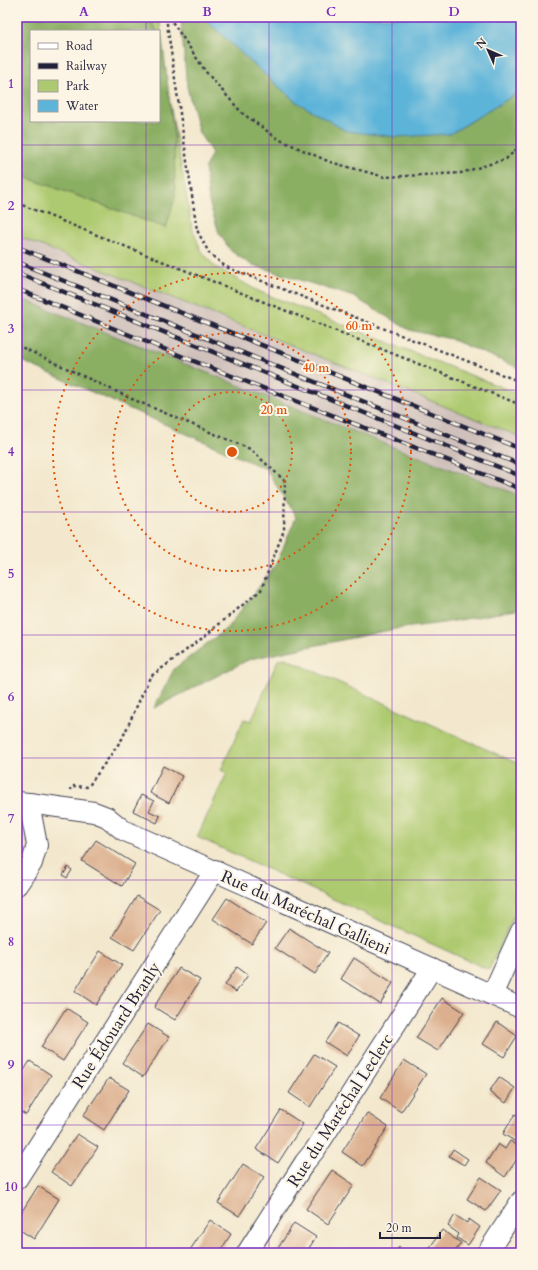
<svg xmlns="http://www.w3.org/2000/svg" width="538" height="1270" viewBox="0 0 538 1270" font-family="Cardo,serif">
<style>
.industrial{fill:#cfc0bb}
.green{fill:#aeca70;stroke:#687656}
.forest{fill:#8aae62;stroke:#56684e}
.water{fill:#5db4d9;stroke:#406b8a}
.building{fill:#dcb08f}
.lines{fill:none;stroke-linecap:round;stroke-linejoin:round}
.minor-casing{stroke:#414051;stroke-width:22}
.path{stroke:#414051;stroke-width:2.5;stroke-dasharray:3 3;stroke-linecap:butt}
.minor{stroke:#fff;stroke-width:20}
.rail-casing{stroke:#22223b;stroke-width:4.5}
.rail{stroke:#fcf5e5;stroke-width:3;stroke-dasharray:9;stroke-linecap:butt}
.grid{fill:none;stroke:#7b2cbf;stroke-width:1;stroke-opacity:0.55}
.ring{fill:none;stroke:#de560e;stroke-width:2;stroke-dasharray:2 4}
.labels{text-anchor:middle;stroke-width:4;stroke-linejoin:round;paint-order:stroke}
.street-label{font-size:17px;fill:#22223b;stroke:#fcf5e5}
.centre{fill:#de560e;stroke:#fcf5e5;stroke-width:2}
.ring-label{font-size:12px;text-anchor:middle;font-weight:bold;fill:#de560e;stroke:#fcf5e5;stroke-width:4;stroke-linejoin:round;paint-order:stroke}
.neatline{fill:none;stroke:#7b2cbf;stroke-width:1.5}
.grid-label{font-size:13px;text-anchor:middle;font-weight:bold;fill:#7b2cbf}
</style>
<rect width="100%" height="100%" fill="#fcf5e5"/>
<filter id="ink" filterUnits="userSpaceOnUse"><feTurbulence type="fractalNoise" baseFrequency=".025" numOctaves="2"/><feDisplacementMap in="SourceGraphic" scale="8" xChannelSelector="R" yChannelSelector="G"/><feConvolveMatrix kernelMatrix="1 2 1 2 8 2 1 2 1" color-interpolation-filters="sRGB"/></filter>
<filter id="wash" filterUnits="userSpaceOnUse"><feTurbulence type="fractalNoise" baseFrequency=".012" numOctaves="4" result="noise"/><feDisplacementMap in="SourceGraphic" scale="16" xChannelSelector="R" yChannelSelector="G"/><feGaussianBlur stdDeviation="0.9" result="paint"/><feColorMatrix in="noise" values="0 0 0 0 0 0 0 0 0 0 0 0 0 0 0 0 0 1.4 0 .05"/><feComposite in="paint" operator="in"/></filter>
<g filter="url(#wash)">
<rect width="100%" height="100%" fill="#f3e8cd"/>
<polygon class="industrial" points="17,236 521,437 521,497 17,297"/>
<g class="green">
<polygon points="148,17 159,17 162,38 159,31 157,31"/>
<polygon points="170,103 192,228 201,250 214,266 258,291 521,395 521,437 17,236 17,174 166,228 175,197 174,137"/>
<polygon points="285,658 521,765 521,900 489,970 197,837 227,773 221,770 244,719 251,721 278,660"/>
</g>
<g class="forest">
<polygon points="17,17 148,17 157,31 31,31 31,121 159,121 159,33 162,38 174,137 175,197 166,228 17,174"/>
<polygon points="178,17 203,17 253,64 450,134 521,91 521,369 451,339 409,330 354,297 250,264 231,251 219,233 209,202 205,168 212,153 199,133 187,87 181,23"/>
<polygon points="17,297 396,448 521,496 521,609 443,623 395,629 250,659 154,708 174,669 227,628 276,565 296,517 266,469 17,359"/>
</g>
<polygon class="water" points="203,17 521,17 521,91 450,134 396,137 346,131 295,101 253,64"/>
<g id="blocks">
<g class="building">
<polygon points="163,766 182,776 169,803 150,793"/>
<polygon points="141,795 154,801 149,811 160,816 157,823 133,811"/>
<polygon points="96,840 135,864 122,886 82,861"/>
<polygon points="68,867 72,870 67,878 63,875"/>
<polygon points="137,896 160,910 134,950 112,937"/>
<polygon points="227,898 266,923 252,944 213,919"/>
<polygon points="289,928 328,953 315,974 275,948"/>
<polygon points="100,951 122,965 96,1005 75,991"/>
<polygon points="354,958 393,983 380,1004 341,979"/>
<polygon points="237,967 248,975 236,992 225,985"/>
<polygon points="179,968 200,980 175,1020 154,1007"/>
<polygon points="442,998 464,1012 438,1051 416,1038"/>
<polygon points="66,1008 88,1022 63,1061 41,1047"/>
<polygon points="497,1022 517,1036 504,1057 483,1044"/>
<polygon points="338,1023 359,1036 347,1056 325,1042"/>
<polygon points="148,1024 169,1037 143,1077 122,1063"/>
<polygon points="314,1054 335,1067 310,1107 289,1093"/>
<polygon points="404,1060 426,1074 401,1112 380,1098"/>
<polygon points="30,1061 51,1075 26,1115 17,1110 17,1081"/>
<polygon points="499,1077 515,1088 506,1103 489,1092"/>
<polygon points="109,1078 129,1090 104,1130 83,1116"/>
<polygon points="281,1110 303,1124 278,1163 256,1149"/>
<polygon points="367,1113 388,1127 363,1166 342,1152"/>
<polygon points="515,1114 521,1118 521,1145 503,1134"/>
<polygon points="77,1134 98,1147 72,1186 51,1172"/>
<polygon points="510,1141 521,1148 521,1153 505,1177 486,1163 498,1144 505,1149"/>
<polygon points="453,1149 468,1159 464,1165 449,1156"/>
<polygon points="243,1164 264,1177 239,1216 218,1203"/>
<polygon points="332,1170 354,1185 328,1224 306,1209"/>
<polygon points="481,1177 501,1190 486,1211 467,1199"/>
<polygon points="38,1186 59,1199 34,1239 17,1228 17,1219"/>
<polygon points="455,1215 467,1223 469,1219 480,1227 468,1245 457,1238 459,1234 448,1226"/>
<polygon points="210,1220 231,1234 219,1253 188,1253"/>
<polygon points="294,1223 316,1237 306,1253 275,1253"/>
<polygon points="442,1230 461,1243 454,1253 426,1253"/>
<polygon points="521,1242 521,1253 519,1253 516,1251"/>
<polygon points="399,1247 409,1253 395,1253"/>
</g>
</g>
</g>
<g filter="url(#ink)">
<use href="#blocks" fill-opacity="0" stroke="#414051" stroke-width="1"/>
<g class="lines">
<defs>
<g id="minor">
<polyline points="17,802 29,803 94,812 107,817 123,830 521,1008"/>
<polyline points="17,885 32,863 37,845 29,803"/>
<polyline points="492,995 521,931"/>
<polyline points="17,1179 215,870"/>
<polyline points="247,1253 305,1162 315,1150 432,968"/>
<polyline points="487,1253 521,1201"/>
</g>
</defs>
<use href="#minor" class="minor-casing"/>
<g class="path">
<polyline points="166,17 197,230 209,253 226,267 521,382"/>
<polyline points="169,17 206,72 242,113 278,139 330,162 385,177 461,173 506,159 521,145"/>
<polyline points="17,203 521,405"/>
<polyline points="17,345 132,399 250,449 285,481 284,530 261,590 196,643 150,677 122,739 88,787 72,786 71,790"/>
</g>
<use href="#minor" class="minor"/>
<defs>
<g id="rail">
<polyline points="17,247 521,449"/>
<polyline points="17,262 521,465"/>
<polyline points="17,273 521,476"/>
<polyline points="17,289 191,360 521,489"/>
</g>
</defs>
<use href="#rail" class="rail-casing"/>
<use href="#rail" class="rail"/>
</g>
</g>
<path class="grid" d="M146,17V31M269,17V1253M392,17V1253M146,121V1253M17,145H521M17,267H521M17,390H521M17,512H521M17,635H521M17,758H521M17,880H521M17,1003H521M17,1125H521"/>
<g class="ring">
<circle cx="232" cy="452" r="60"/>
<circle cx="232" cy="452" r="119"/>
<circle cx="232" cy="452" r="179"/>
</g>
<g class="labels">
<g class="street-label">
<text transform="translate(306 912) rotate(24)" y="6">Rue du Maréchal Gallieni</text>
<text transform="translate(116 1025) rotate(-57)" y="6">Rue Édouard Branly</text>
<text transform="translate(340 1110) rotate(-57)" y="6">Rue du Maréchal Leclerc</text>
</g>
</g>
<circle cx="232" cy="452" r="6" class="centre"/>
<g class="ring-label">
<text x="359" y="330">60 m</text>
<text x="316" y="372">40 m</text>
<text x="274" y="414">20 m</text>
</g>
<rect width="538" height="1270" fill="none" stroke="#fcf5e5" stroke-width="44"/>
<rect x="30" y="30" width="130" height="92" fill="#fcf5e5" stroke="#a5a1a1"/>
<rect x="38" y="43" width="20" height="6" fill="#ffffff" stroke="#a5a1a1"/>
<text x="66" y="50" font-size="12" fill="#22223b">Road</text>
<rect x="38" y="63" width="20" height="6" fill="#22223b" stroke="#a5a1a1"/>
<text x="66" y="70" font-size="12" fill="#22223b">Railway</text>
<rect x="38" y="80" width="20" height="12" fill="#aeca70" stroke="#a5a1a1"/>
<text x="66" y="90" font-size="12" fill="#22223b">Park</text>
<rect x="38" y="100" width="20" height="12" fill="#5db4d9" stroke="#a5a1a1"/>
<text x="66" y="110" font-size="12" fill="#22223b">Water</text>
<g transform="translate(488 50) rotate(315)" stroke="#fcf5e5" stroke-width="3" paint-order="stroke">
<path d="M0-3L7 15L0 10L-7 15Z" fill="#22223b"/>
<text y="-6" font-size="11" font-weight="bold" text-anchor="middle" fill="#22223b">N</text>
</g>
<path d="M380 1232v6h60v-6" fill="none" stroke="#22223b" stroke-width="2"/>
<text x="386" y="1232" font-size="12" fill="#22223b" stroke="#fcf5e5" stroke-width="3" paint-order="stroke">20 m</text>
<rect x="22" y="22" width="494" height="1226" class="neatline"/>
<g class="grid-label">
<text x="84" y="16">A</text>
<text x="207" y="16">B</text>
<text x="331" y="16">C</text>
<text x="454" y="16">D</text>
<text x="11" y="88">1</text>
<text x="11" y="210">2</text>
<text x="11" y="333">3</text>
<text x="11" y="456">4</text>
<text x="11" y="578">5</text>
<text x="11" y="701">6</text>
<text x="11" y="823">7</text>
<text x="11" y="946">8</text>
<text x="11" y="1069">9</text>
<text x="11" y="1191">10</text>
</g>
</svg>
